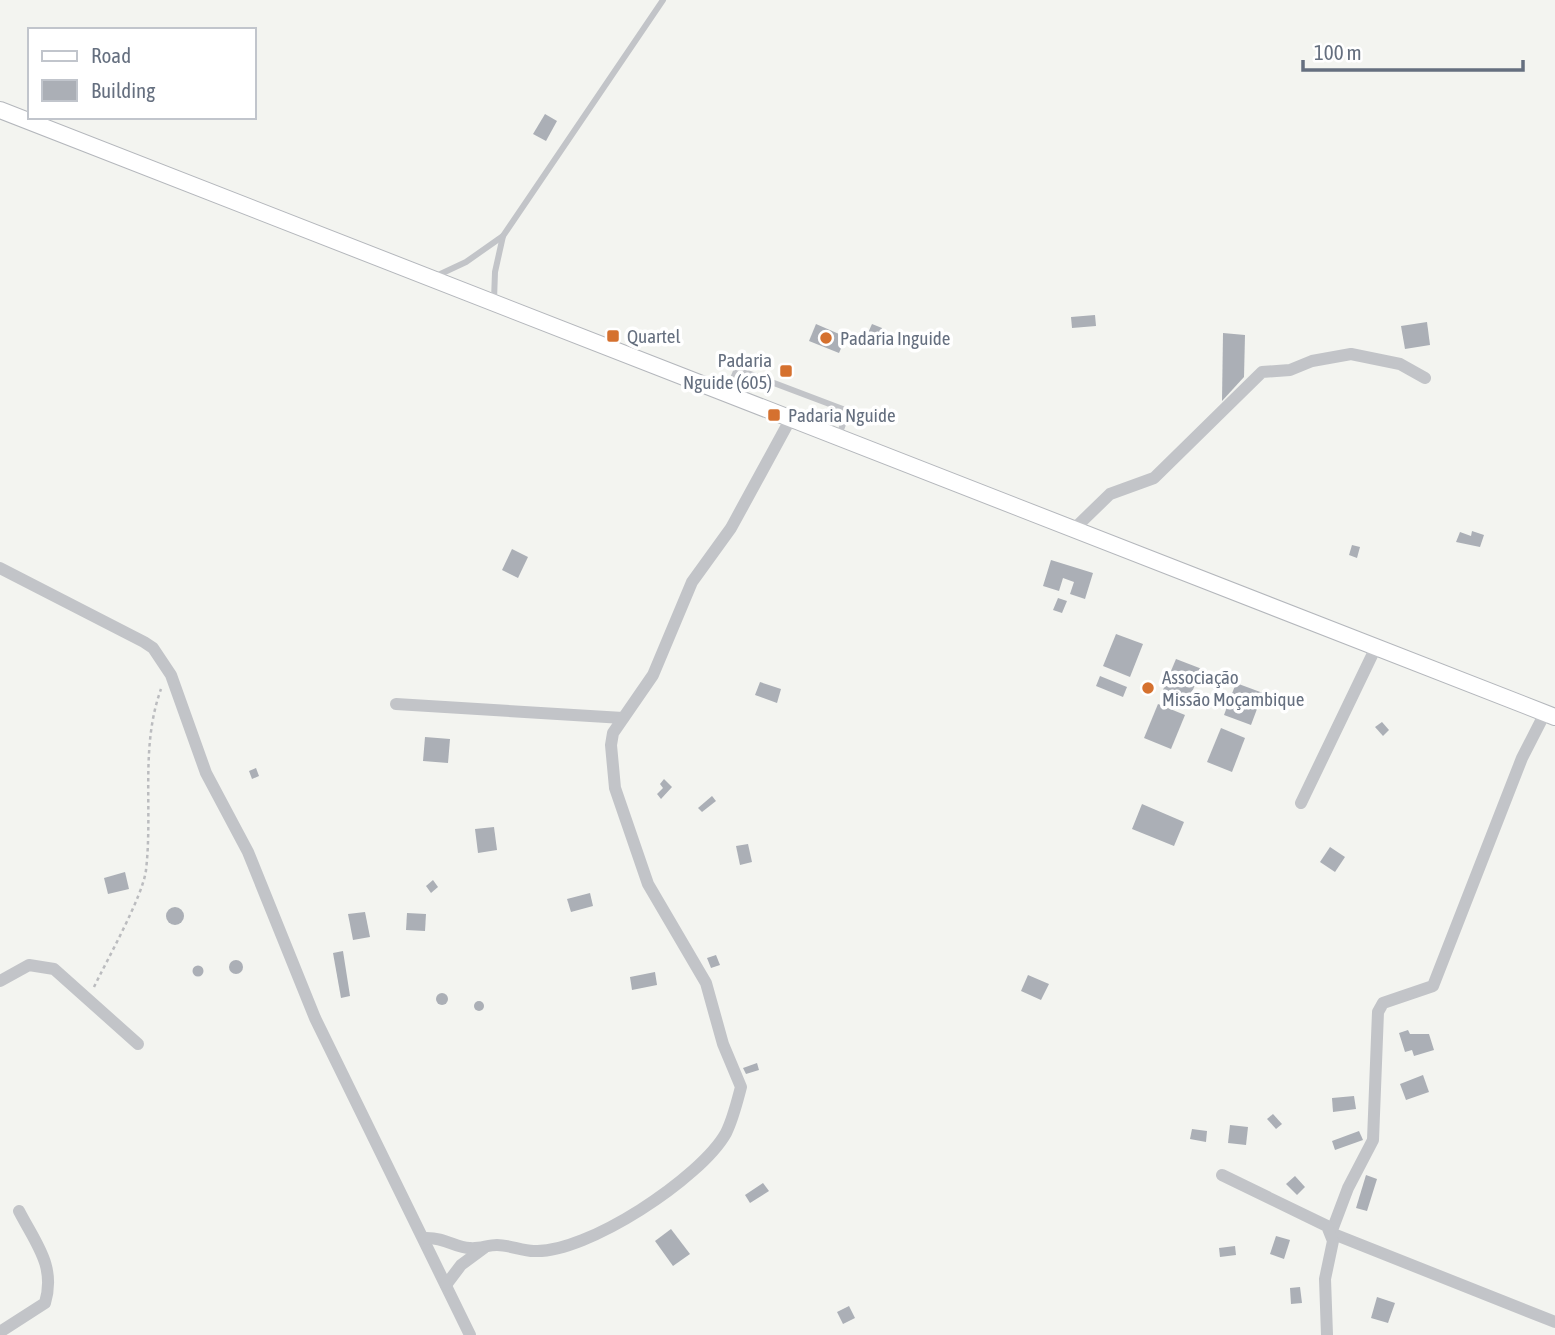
<svg xmlns="http://www.w3.org/2000/svg" width="1555" height="1335" viewBox="0 0 1555 1335" font-family="'Asap Condensed',sans-serif">
<style>
.building{fill:#abafb6}
.lines{fill:none;stroke-linecap:round;stroke-linejoin:round}
.secondary-casing{stroke:#b4b7bc;stroke-width:18}
.path{stroke:#bbbcbf;stroke-width:2.5;stroke-dasharray:3.5 3.5;stroke-linecap:butt}
.lane{stroke:#c2c4c8;stroke-width:6}
.street{stroke:#c2c4c8;stroke-width:12}
.secondary{stroke:#fff;stroke-width:16}
.poi-dot{fill:#d5712f;stroke:#fff;stroke-width:2.5}
.labels{text-anchor:middle;stroke-width:7;stroke-linejoin:round;paint-order:stroke}
.poi-label{font-size:19px;fill:#656f7f;stroke:#fff;text-anchor:start}
</style>
<rect width="100%" height="100%" fill="#f3f4f0"/>
<g class="building">
<polygon points="545,114 557,121 546,141 533,134"/>
<polygon points="1095,315 1096,326 1072,328 1071,317"/>
<polygon points="1427,322 1430,345 1405,349 1401,326"/>
<polygon points="816,324 846,337 839,353 809,341"/>
<polygon points="872,324 882,328 878,339 867,335"/>
<polygon points="1223,333 1245,335 1244,377 1222,401"/>
<polygon points="1472,531 1484,535 1480,547 1456,542 1460,532 1471,536"/>
<polygon points="1352,545 1360,547 1357,558 1349,555"/>
<polygon points="512,549 528,557 518,578 502,570"/>
<polygon points="1051,560 1093,573 1085,599 1070,594 1074,582 1063,578 1059,591 1043,586"/>
<polygon points="1058,598 1067,601 1062,613 1053,610"/>
<polygon points="1116,634 1143,644 1130,677 1103,666"/>
<polygon points="1176,659 1202,669 1188,701 1163,690"/>
<polygon points="1100,676 1127,687 1123,697 1096,686"/>
<polygon points="760,682 781,689 777,703 755,695"/>
<polygon points="1236,683 1263,693 1251,725 1224,715"/>
<polygon points="1158,704 1185,715 1171,749 1144,738"/>
<polygon points="1382,722 1389,730 1383,736 1375,727"/>
<polygon points="1221,728 1245,738 1232,772 1207,762"/>
<polygon points="425,737 450,739 448,763 423,761"/>
<polygon points="256,768 259,776 252,779 249,771"/>
<polygon points="664,779 672,787 661,799 657,794 663,788 660,784"/>
<polygon points="712,796 716,801 702,812 698,808"/>
<polygon points="1142,804 1184,822 1174,846 1132,829"/>
<polygon points="494,827 497,850 478,853 475,829"/>
<polygon points="748,844 752,862 740,865 736,846"/>
<polygon points="1330,847 1345,857 1335,872 1320,862"/>
<polygon points="125,872 129,889 108,894 104,878"/>
<polygon points="433,880 438,887 431,893 426,886"/>
<polygon points="590,893 593,906 571,912 567,899"/>
<circle cx="175" cy="916" r="9"/>
<polygon points="365,912 370,937 353,940 348,914"/>
<polygon points="407,913 426,914 425,931 406,930"/>
<polygon points="343,951 350,996 341,998 333,953"/>
<polygon points="716,955 720,965 711,968 707,958"/>
<circle cx="236" cy="967" r="7"/>
<circle cx="198" cy="971" r="5.5"/>
<polygon points="655,972 657,985 632,990 630,977"/>
<polygon points="1028,975 1049,984 1041,1000 1021,991"/>
<circle cx="442" cy="999" r="6"/>
<circle cx="479" cy="1006" r="5"/>
<polygon points="1408,1030 1410,1034 1429,1034 1434,1050 1414,1056 1412,1050 1405,1052 1399,1033"/>
<polygon points="757,1063 759,1070 746,1074 743,1068"/>
<polygon points="1423,1075 1429,1092 1406,1100 1400,1084"/>
<polygon points="1354,1096 1356,1109 1333,1112 1332,1098"/>
<polygon points="1273,1114 1282,1124 1276,1129 1267,1119"/>
<polygon points="1230,1125 1248,1127 1246,1145 1228,1143"/>
<polygon points="1192,1129 1207,1131 1206,1142 1190,1139"/>
<polygon points="1359,1131 1363,1140 1335,1150 1332,1141"/>
<polygon points="1366,1175 1377,1179 1367,1211 1356,1208"/>
<polygon points="1295,1176 1305,1187 1297,1195 1286,1184"/>
<polygon points="763,1183 769,1191 750,1203 745,1195"/>
<polygon points="671,1229 690,1254 673,1266 655,1241"/>
<polygon points="1276,1236 1290,1240 1284,1259 1270,1254"/>
<polygon points="1235,1246 1236,1255 1220,1257 1219,1248"/>
<polygon points="1300,1287 1302,1303 1291,1304 1290,1288"/>
<polygon points="1377,1297 1395,1303 1388,1323 1371,1318"/>
<polygon points="849,1306 855,1318 843,1324 837,1312"/>
</g>
<g class="lines">
<defs>
<polyline id="secondary" points="0,110 1555,717"/>
</defs>
<use href="#secondary" class="secondary-casing"/>
<path class="path" d="M94,987C107,960 143,896 146,870C153,809 140,747 161,689"/>
<g class="lane">
<polyline points="434,277 466,262 503,236 663,0"/>
<polyline points="494,300 495,272 503,236"/>
<polyline points="728,391 737,369 848,411 839,435"/>
</g>
<g class="street">
<polyline points="1074,529 1110,494 1154,478 1262,372 1290,370 1312,361 1351,354 1400,364 1425,378"/>
<polyline points="0,568 144,642 153,648 171,675 206,773 248,852 315,1018 470,1335"/>
<polyline points="396,704 623,718"/>
<polyline points="1545,713 1522,758 1433,986 1383,1003 1378,1012 1373,1140 1348,1188 1331,1233 1555,1322"/>
<polyline points="1301,803 1376,647"/>
<polyline points="0,981 29,965 54,969 138,1044"/>
<polyline points="1222,1175 1327,1226 1333,1241 1325,1279 1327,1335"/>
<path d="M424,1238C446,1237 455,1248 470,1248C479,1249 488,1245 497,1245C510,1245 522,1251 534,1251C586,1254 701,1178 726,1133C733,1119 737,1102 741,1087L723,1044L706,983L648,884L615,788L611,745L613,733L653,675L692,582L731,528L791,418"/>
<polyline points="446,1285 461,1265 484,1248"/>
<path d="M0,1332L45,1303C56,1266 36,1244 19,1211"/>
</g>
<use href="#secondary" class="secondary"/>
</g>
<g class="poi-dot">
<rect x="606" y="329" width="14" height="14" rx="3.5"/>
<circle cx="826" cy="338" r="7"/>
<rect x="779" y="364" width="14" height="14" rx="3.5"/>
<rect x="767" y="408" width="14" height="14" rx="3.5"/>
<circle cx="1148" cy="688" r="7"/>
</g>
<g class="labels">
<g class="poi-label">
<text x="627" y="343">Quartel</text>
<text x="840" y="345">Padaria Inguide</text>
<text x="772" y="367" text-anchor="end">Padaria<tspan x="772" dy="22">Nguide (605)</tspan></text>
<text x="788" y="422">Padaria Nguide</text>
<text x="1162" y="684">Associação<tspan x="1162" dy="22">Missão Moçambique</tspan></text>
</g>
</g>
<rect x="28" y="28" width="228" height="91" fill="#ffffff" stroke="#c1c5cc" stroke-width="2"/>
<rect x="42" y="51" width="35" height="10" fill="#ffffff" stroke="#c1c5cc" stroke-width="2"/>
<text x="91" y="63" font-size="21" fill="#656f7f">Road</text>
<rect x="42" y="80" width="35" height="21" fill="#abafb6" stroke="#c1c5cc" stroke-width="2"/>
<text x="91" y="98" font-size="21" fill="#656f7f">Building</text>
<path d="M1303 60v10h220v-10" fill="none" stroke="#656f7f" stroke-width="3.5"/>
<text x="1314" y="60" font-size="21" fill="#656f7f" stroke="#ffffff" stroke-width="5" paint-order="stroke">100 m</text>
</svg>
